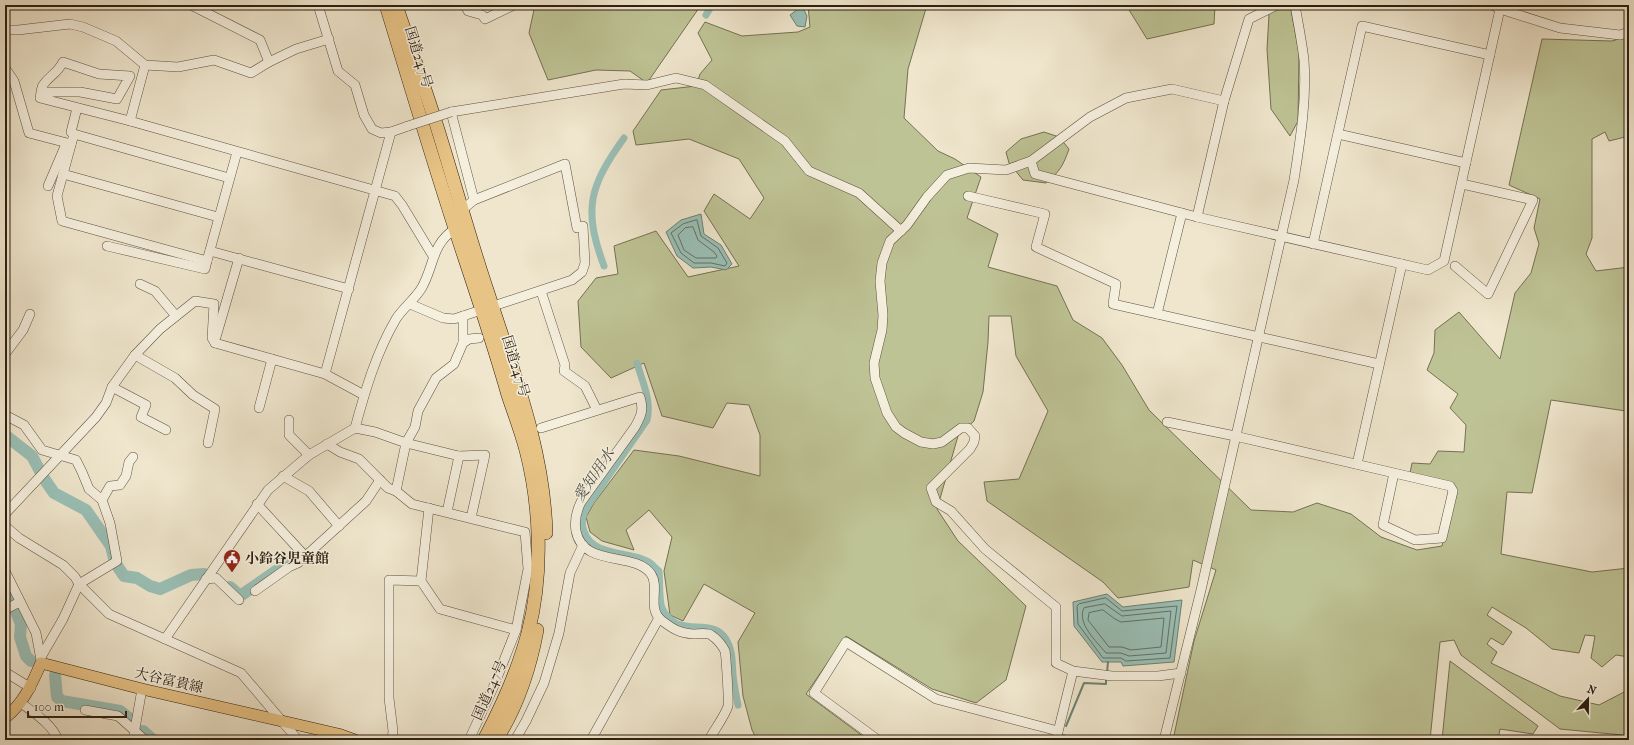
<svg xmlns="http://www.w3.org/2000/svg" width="1634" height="745" viewBox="0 0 1634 745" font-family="'IM FELL French Canon','Noto Serif JP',serif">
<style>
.green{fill:#bec395;stroke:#757152}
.water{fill:#9ac0b7;stroke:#6e8074}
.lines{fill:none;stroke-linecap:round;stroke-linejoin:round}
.shore{stroke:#637064;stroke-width:1}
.stream{stroke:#6e8074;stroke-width:2}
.canal{stroke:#9ac0b7;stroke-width:7}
.river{stroke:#9ac0b7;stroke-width:12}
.minor-casing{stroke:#5d513f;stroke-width:10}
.major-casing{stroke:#2c1f10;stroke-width:12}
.highway-casing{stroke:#2c1f10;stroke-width:14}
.minor{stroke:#f5efde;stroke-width:9}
.major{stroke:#e8c386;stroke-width:11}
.highway{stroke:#e8c386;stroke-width:13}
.minor-bridge-casing{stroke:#5d513f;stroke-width:10;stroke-linecap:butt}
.minor-bridge{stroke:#f5efde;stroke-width:9}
.labels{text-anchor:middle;stroke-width:3;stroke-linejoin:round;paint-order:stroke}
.street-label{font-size:14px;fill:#2c1f10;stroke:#f5efde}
.poi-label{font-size:14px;font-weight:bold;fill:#2c1f10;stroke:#f5efde;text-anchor:start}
.water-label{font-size:15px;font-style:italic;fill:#4d4f42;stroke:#f5efde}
</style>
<rect width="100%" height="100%" fill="#efe6cd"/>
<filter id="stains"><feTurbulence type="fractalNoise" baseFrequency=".005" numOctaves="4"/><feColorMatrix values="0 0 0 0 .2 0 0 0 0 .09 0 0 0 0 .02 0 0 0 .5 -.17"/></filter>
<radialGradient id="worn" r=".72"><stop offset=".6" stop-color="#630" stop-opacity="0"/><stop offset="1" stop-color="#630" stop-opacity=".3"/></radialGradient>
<g class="green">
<polygon points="535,5 701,5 647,83 630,71 596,70 548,80 529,33"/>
<polygon points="808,5 878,5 880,6 882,5 927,5 908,69 904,118 938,151 955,159 981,177 967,218 998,234 988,267 1057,286 1073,320 1102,338 1122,365 1149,410 1251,510 1293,512 1317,503 1351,514 1381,537 1417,550 1442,546 1455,486 1410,473 1412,463 1430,464 1438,451 1464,452 1466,425 1450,408 1458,394 1427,370 1434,353 1435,330 1459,312 1500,359 1515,293 1531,273 1539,244 1534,228 1540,199 1509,185 1542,39 1612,41 1629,36 1629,136 1609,141 1605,132 1592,139 1592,238 1586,254 1596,271 1629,267 1629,371 1625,372 1626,411 1551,400 1532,493 1507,492 1501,554 1592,572 1629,568 1629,657 1616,655 1602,667 1591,658 1595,636 1585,635 1579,653 1552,649 1526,628 1492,607 1487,615 1512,632 1503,645 1491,638 1487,644 1497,652 1491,663 1560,696 1599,705 1626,691 1629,691 1629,740 1622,740 1622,735 1560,729 1461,655 1454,640 1440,642 1430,740 1173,740 1194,641 1216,570 1193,560 1189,587 1118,598 1103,582 987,501 984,482 1019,479 1048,411 1016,356 1011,316 989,316 988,342 983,392 974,421 958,436 937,509 958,541 1026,606 1006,680 976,703 932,689 846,636 806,694 868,740 757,740 752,730 743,696 738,642 755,613 704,584 683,621 670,615 664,571 672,537 649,510 626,530 634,550 602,541 590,532 586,517 594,503 634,450 679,456 760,476 760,435 749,405 727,403 713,428 662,416 644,363 611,378 581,347 578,301 596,278 618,274 614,246 656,231 688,277 739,266 704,211 714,194 750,219 764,198 739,159 689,139 636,145 633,131 661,90 696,86 700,74 712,60 698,33 705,22 742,36 798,32 810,27"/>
<polygon points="1126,5 1220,5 1215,6 1214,24 1147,39"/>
<polygon points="1243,5 1290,5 1299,52 1298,121 1290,136 1271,109 1267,49 1269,15"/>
<path d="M1044,132L1059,137L1069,149C1063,166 1060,171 1046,183L1023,180L1009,163L1006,152L1021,139Z"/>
<polygon points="1450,661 1538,726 1533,734 1500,729 1498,740 1442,740"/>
</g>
<g class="water">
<polygon points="802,6 807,16 805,27 797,26 790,15"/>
<polygon points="701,214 704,234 721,245 732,264 726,270 711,267 693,268 677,256 666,232 681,220"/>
<polygon points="1107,594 1123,607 1182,600 1174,662 1123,666 1121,662 1102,662 1074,626 1073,602"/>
</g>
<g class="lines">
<g class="shore">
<polygon points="697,220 701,236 718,248 727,263 725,266 711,263 694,263 681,253 671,233 683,224"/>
<polygon points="693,227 698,240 714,252 717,256 716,258 696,258 684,250 678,235 685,228"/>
<polygon points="1106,598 1122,611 1177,606 1170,658 1126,661 1121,658 1103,658 1078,624 1077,606 1079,604"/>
<path d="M1105,604L1122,616L1171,611L1166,653L1129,656L1121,653H1106C1097,642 1076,623 1084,608Z"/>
<polygon points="1103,610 1115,619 1121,622 1164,618 1161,647 1131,650 1122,647 1109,647 1088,620 1089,613"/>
</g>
<g class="stream">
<polyline points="1107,672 1108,662"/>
<polyline points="1066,726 1084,683 1106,684 1106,679"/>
<polyline points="1063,740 1064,735"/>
</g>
<g class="canal">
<polyline points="706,15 712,5"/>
<path d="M604,266C583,209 589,187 624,138"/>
<path d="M637,363C642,381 652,401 647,420L587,507C582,516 581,522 584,531C592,557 629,551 647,561C651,563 655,568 659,571C660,581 659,601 662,608C677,641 711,615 726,639C733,650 732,663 733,675C734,685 736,695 738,705"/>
</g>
<g class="river">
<polyline points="5,435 32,456 41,473"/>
<polyline points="43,477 54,493 86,510 111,546 114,558"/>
<polyline points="116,564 124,576 137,578 150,586 160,589 191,575 204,574"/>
<polyline points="230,587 240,596 298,556"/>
<polyline points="5,590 11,601"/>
<polyline points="14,607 21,624 20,637 26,656 31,661"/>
<polyline points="55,675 57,697 62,701 120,711 130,719"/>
<polyline points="143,731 153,740"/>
</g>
<defs>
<g id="minor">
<polyline points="191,5 260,40 269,62"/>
<polyline points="318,5 338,71 355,85 364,115 372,129 381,133 391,132 408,126"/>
<polyline points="465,5 468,11 482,15 485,19 514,5"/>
<polyline points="1492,5 1500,9 1560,28 1620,35 1629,32"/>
<polyline points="5,30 18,30 70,24 83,27 116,41 145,65 178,67 214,60 251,73 269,62 296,49 329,39"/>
<polyline points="5,68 14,81 29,133 71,144"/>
<path d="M41,92H80L117,99L130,76L99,74L63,62C57,74 50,75 43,85C41,88 41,94 40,98L130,121L395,196L402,205L433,256"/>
<polyline points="130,121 145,65"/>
<polyline points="74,134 71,132 77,108"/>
<polyline points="1338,134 1466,163"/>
<polyline points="1031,161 1035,174 1197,217 1428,270 1444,261 1500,9"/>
<polyline points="63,174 218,217"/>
<polyline points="229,178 74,134 57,196 62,221 207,261 237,152"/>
<polyline points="48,186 66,144"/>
<polyline points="968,196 1045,214 1036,247 1116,284 1113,304 1379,364"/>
<polyline points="474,200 451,112 624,84 647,85 676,78 705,85 785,141 809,171 859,193 901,231"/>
<polyline points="1197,217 1224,101 1249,19 1277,5"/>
<polyline points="1313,244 1362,26 1490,55"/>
<polyline points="107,246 205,269 207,261"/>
<polyline points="210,251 349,289"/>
<polyline points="1455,266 1488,294 1533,200 1462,184"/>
<polyline points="140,284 155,291 176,316"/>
<polyline points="541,291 565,365 564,371 585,386 597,410"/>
<polyline points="410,304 443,318 454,319 572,280 582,272 585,263 583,226 577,228 565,164 474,200 462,210"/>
<polyline points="1157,314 1182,213"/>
<polyline points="463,316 463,343"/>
<polyline points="216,337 239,258"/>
<polyline points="215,343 325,374 364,395"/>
<polyline points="5,354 23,330 30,314"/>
<polyline points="135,355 175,378 193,395 215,409 208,443"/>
<polyline points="325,374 391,132"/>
<polyline points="112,387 146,405 141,417 166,430"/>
<polyline points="259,408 272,359"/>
<polyline points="5,415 24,425 42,450 76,460 82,472 89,489 102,500"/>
<polyline points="289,420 289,435 309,455"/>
<polyline points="1167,422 1235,436 1450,486 1453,491 1442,538 1415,540 1383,525 1394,473"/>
<path d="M355,428C365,391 376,353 396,319C402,309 414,300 421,289C434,268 431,244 455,229"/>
<path d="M541,428L640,397C644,410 641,416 635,427L581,502C576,512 574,520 576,531C583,568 635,551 651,574C660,587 647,608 661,620C673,629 679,633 693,634C699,634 707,632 711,635C717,639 722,645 725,651C726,656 729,701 728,706C725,716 714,730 709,740"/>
<polyline points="327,444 340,452 359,459 388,488 396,491 412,504 525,532 528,569 516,630 493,688 469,740"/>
<polyline points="1357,464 1402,264"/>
<polyline points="283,476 309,491 339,526"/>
<polyline points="396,491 406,443 415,427 418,411 436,378 454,364 463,343 469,339 479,338"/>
<polyline points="257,504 305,556"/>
<polyline points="429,508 421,581 440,609 516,630"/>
<polyline points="447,512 459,456"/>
<polyline points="5,514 96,417 106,403 112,387 135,355 160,329 195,301 214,304 212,338 215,343"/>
<polyline points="5,526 19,538 63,565 75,577 79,584 109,614 241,673 298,740"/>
<polyline points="5,571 36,633 41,660"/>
<polyline points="206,579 216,578 239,600"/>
<polyline points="255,591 289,567 298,563 366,501 380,480"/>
<polyline points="5,604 8,608 20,602"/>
<polyline points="165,639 268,490 309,455 355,428 375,432 406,443 459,456 485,455 471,518"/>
<polyline points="41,657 63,619 79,584 117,561 110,523 102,500 110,486 120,485 126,476 129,462 133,457"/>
<polyline points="5,672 31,688"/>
<polyline points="1181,673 1158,676 1112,676 1073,671 1056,663 1056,607 985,549 951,511 936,502 931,488 970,449 974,442 975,436 968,428 961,428 942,442 933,444 921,442 904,433 896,427 887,413 875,378 874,363 882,330 883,315 880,281 882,263 890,241 907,225 927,197 947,175 969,168 1006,170 1031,161 1090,117 1126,98 1172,89 1224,101"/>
<path d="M21,703C34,713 52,724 58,740"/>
<polyline points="85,710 118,716 145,740"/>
<polyline points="133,740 142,689"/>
<polyline points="392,740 393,731 389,698 389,580 421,581"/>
<polyline points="515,740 526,721 544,683 559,633 570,573 583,545"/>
<polyline points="591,740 659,618"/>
<polyline points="878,740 814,693 846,642 936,699 1058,731"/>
<polyline points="1056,740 1073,671"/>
<path d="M1164,740L1201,590L1294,180C1300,141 1307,100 1304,60C1302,42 1298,23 1295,5"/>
</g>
<path id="major" d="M5,718C23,704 32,684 41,663L142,689L338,734L355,740"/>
<g id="highway">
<path d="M386,5C412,90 437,175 465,259C480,304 495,349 508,395C514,413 521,431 526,450C541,508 543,575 528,633C518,671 502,706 484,740"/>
<path d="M396,5C408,41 421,77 433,114C452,173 468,234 488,293C513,371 544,450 546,533"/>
<path d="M496,740C517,707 530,668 537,630"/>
</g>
</defs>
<use href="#minor" class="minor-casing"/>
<use href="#major" class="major-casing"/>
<use href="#highway" class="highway-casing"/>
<use href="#minor" class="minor"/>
<use href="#major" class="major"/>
<use href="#highway" class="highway"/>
<defs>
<polyline id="minor-bridge" points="408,126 451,112"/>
</defs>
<use href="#minor-bridge" class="minor-bridge-casing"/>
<use href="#minor-bridge" class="minor-bridge"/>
</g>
<defs>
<symbol id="civic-pin" viewBox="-11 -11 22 30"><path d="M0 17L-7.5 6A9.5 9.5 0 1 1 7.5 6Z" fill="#8f2418" stroke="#f5efde"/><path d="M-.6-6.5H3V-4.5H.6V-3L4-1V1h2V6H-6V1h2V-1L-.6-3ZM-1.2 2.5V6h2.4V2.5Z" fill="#fff"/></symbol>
</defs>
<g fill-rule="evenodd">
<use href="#civic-pin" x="222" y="548" width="20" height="27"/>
</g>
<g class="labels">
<g class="street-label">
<text transform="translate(419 57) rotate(73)" y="5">国道247号</text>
<text transform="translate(516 366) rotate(73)" y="5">国道247号</text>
<text transform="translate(169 680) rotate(13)" y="5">大谷富貴線</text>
<text transform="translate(489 690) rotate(-66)" y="5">国道247号</text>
</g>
<g class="poi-label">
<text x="245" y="563">小鈴谷児童館</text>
</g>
<g class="water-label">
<text transform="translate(594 475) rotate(-56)" y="5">愛知用水</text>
</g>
</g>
<rect width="1634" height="745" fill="none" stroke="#efe6cd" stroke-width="20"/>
<rect x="6" y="6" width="1622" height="733" fill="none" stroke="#2c1f10" stroke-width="2"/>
<rect x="10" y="10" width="1614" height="725" fill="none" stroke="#2c1f10"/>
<g transform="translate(1588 699) rotate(22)" stroke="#f5efde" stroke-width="3" paint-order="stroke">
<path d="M0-3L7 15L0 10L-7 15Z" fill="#2c1f10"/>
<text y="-6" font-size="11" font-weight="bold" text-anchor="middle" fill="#2c1f10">N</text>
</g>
<path d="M28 711v6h98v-6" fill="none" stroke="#2c1f10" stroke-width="2"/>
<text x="34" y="711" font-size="12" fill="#2c1f10" stroke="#f5efde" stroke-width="3" paint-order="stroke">100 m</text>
<rect width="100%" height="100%" filter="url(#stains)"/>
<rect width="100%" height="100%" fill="url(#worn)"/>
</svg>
